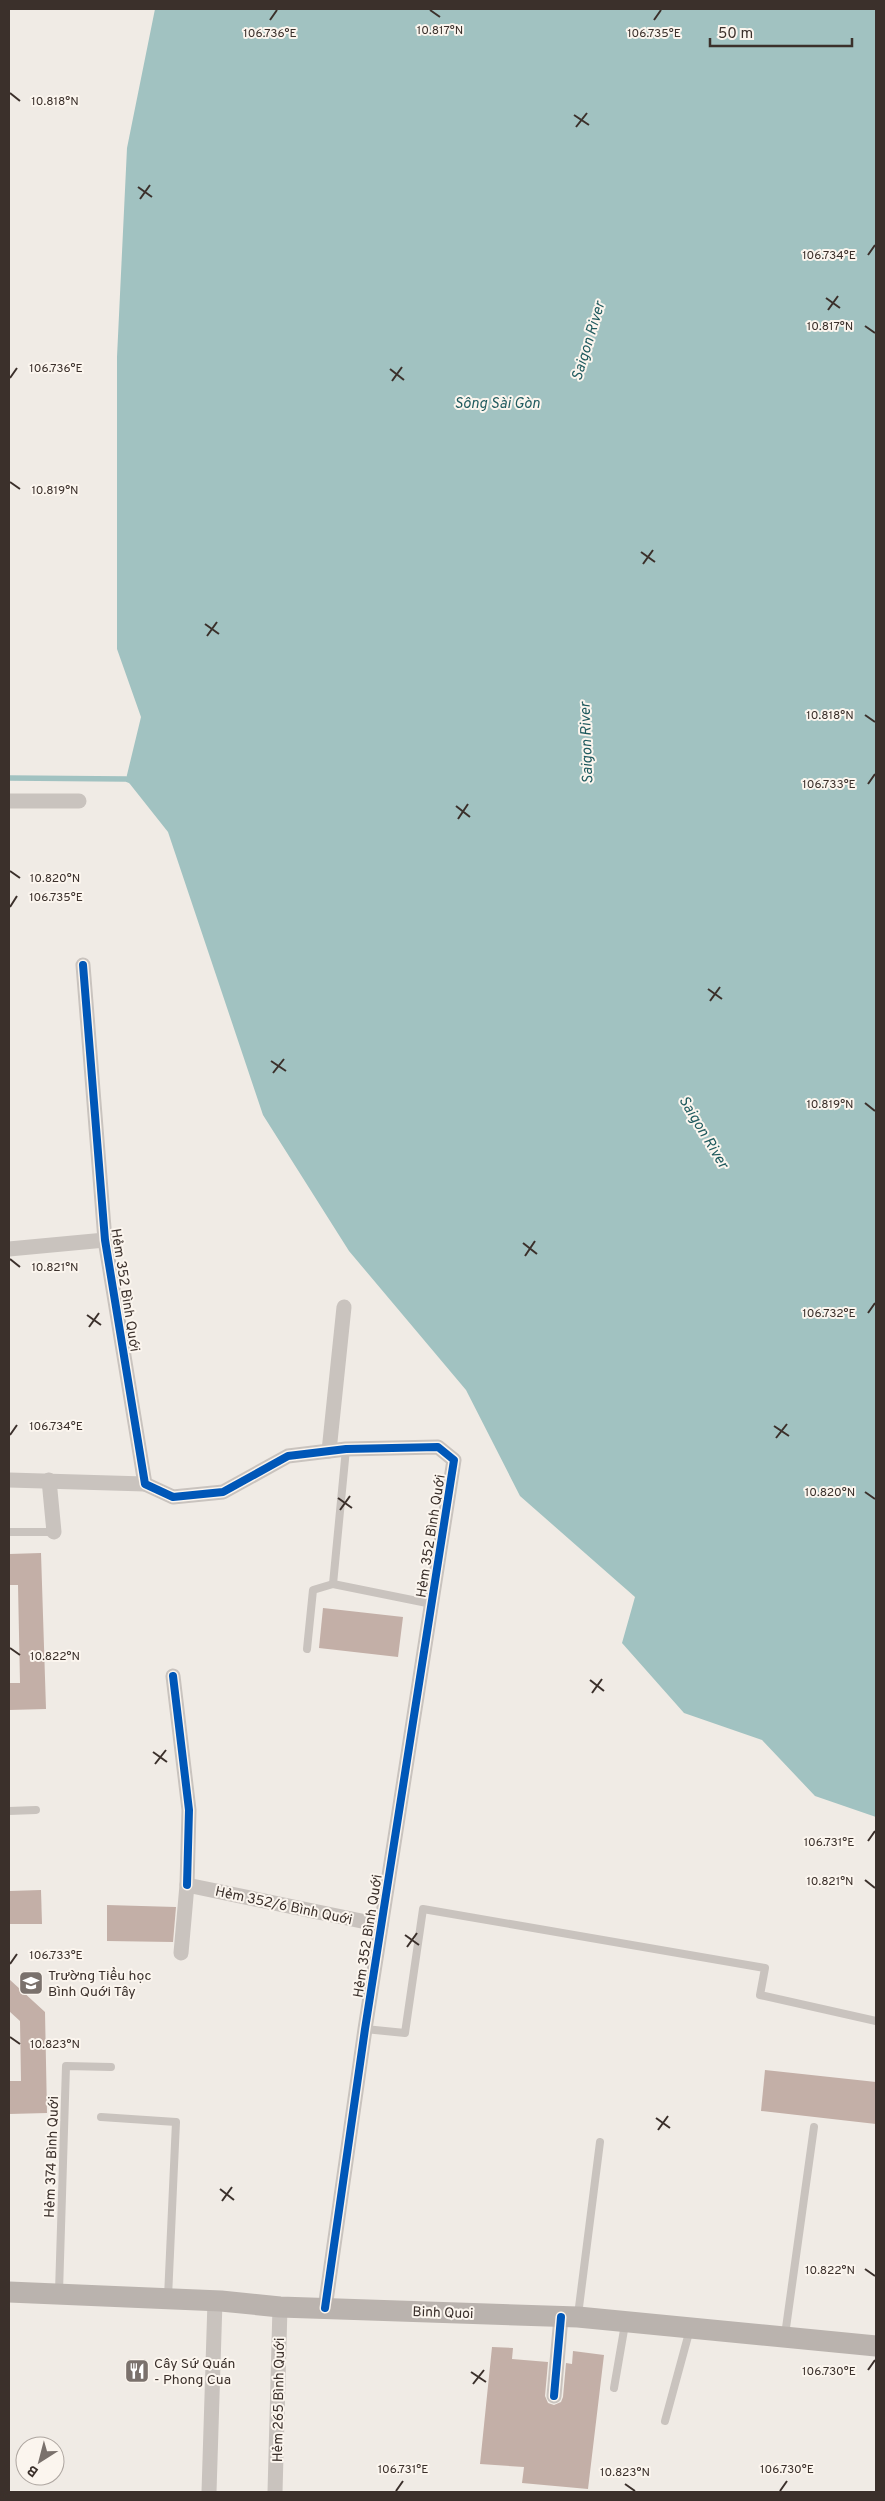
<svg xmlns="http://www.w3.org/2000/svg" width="885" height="2501" viewBox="0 0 885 2501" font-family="Overpass,sans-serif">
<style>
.water{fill:#a1c2c1}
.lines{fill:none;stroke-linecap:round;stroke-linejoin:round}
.stream{stroke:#a1c2c1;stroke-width:5.5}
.building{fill:#c3afa7}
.service{stroke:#c9c3be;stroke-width:8}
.minor{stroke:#c9c3be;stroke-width:15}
.secondary{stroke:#bab3ae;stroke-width:21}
.cycleway-casing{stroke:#fbf5ee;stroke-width:11}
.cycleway{stroke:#0057b8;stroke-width:8}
.ticks{fill:none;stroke:#3b302b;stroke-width:2}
.labels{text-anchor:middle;stroke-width:4;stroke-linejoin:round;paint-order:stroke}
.street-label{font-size:14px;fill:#3b302b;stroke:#fbf5ee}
.poi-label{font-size:14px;fill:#3b302b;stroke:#fbf5ee;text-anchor:start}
.water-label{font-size:15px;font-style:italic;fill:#1f5a5e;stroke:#fbf5ee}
.ticks-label{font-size:12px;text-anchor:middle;fill:#3b302b;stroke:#fbf5ee;stroke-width:4;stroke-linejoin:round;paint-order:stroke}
</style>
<rect width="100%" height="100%" fill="#f0ebe5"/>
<polygon class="water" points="155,9 876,9 876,1817 815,1796 762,1740 684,1713 622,1643 635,1597 520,1496 466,1390 349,1251 263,1115 168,832 126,779 141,717 117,649 117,357 127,148"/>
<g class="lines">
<polyline class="stream" points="9,778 126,779 134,782"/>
</g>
<g class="building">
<polygon points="41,1553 46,1709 9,1710 9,1683 20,1683 18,1585 9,1585 9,1554"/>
<polygon points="323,1608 403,1617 398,1657 319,1648"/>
<polygon points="41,1890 42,1924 9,1924 9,1891"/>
<polygon points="107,1905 176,1907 173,1942 107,1941"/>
<polygon points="9,1979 45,2012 47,2113 9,2114 9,2081 21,2081 20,2021 9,2011"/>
<polygon points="765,2070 876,2082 876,2124 761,2111"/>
<polygon points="492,2347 513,2348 512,2359 548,2362 545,2396 548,2403 554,2405 561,2402 563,2397 566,2363 572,2364 573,2351 604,2355 588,2489 522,2483 524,2467 480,2464"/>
</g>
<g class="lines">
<g class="service">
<polyline points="346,1449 333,1584 432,1604"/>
<polyline points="9,1532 54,1532"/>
<polyline points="307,1649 313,1590 333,1584"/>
<polyline points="9,1811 36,1810"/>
<polyline points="365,2029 405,2033 423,1909 765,1968 760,1995 876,2021"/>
<polyline points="101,2117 176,2122 168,2297"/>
<polyline points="59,2292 66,2066 111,2067"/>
<polyline points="578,2315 600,2142"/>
<polyline points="785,2335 814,2127"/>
<polyline points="614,2388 625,2324"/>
<polyline points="665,2421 690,2329"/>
</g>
<g class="minor">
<polyline points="9,801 79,801"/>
<polyline points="83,965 105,1240 145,1484 173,1497 223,1492 288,1456 346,1449 438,1447 454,1460 365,2029 325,2308"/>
<polyline points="9,1249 105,1240"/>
<polyline points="329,1451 344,1307"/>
<polyline points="9,1480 145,1484"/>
<polyline points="49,1480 54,1532"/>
<polyline points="173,1676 189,1810 187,1885"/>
<polyline points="181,1953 187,1885 381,1925"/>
<polyline points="554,2396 561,2317"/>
<polyline points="209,2492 215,2301"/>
<polyline points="275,2492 280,2307"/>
</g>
<polyline class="secondary" points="9,2292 221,2301 280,2307 578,2317 876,2346"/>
<defs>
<g id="cycleway">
<polyline points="83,965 105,1240 145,1484 173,1497 223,1492 288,1456 346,1449 438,1447 454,1460 365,2029 325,2308"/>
<polyline points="173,1676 189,1810 187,1885"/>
<polyline points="554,2396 561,2317"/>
</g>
</defs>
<use href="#cycleway" class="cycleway-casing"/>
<use href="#cycleway" class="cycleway"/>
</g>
<path class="ticks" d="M430,10L440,17M270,20L277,10M654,20L661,10M10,93L20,101M574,115L589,125M576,127L587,113M138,187L152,197M140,199L150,185M868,255L875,245M826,298L840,308M828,310L838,296M865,326L875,333M390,369L404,380M10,378L17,368M392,381L402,367M10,482L20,489M641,552L655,562M643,564L653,550M205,624L219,634M207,636L217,622M865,715L875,722M868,784L875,774M456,806L470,817M458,819L468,804M10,871L20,878M10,907L17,896M708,989L722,999M710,1001L720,987M271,1061L286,1071M273,1073L284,1059M865,1103L875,1111M523,1243L537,1254M525,1256L535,1241M10,1259L20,1267M868,1313L875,1303M87,1315L101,1325M89,1327L99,1313M774,1426L789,1436M10,1435L17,1425M776,1438L787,1424M865,1492L875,1499M338,1498L352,1508M340,1510L350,1496M10,1648L20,1655M590,1680L604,1691M592,1693L602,1679M153,1752L167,1762M155,1764L166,1750M868,1841L875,1831M865,1880L875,1888M405,1935L419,1945M407,1947L417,1933M10,1964L17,1954M10,2037L20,2044M656,2118L670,2128M658,2130L668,2116M220,2189L234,2200M222,2201L232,2187M865,2269L875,2276M868,2370L875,2360M471,2372L486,2382M473,2384L484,2370M625,2484L635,2491M396,2491L403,2481M780,2491L787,2481"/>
<defs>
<symbol id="school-square" viewBox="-11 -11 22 22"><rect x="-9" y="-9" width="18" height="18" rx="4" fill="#7a716c" stroke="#fbf5ee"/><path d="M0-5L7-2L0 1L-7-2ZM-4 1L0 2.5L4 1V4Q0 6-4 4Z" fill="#fff"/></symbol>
<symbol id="restaurant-square" viewBox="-11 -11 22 22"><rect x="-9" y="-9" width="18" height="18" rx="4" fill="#7a716c" stroke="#fbf5ee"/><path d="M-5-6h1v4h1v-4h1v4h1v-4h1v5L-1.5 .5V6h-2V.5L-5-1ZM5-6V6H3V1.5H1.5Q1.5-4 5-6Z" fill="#fff"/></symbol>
</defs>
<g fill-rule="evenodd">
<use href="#school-square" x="17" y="1969" width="28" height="28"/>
<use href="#restaurant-square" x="123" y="2357" width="28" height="28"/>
</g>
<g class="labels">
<g class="street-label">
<text transform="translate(126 1290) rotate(81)" y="5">Hẻm 352 Bình Quới</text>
<text transform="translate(430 1536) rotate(-81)" y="5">Hẻm 352 Bình Quới</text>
<text transform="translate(284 1905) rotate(12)" y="5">Hẻm 352/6 Bình Quới</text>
<text transform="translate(367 1936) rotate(-81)" y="5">Hẻm 352 Bình Quới</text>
<text transform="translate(51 2157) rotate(-88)" y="5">Hẻm 374 Bình Quới</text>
<text transform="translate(443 2312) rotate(2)" y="5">Binh Quoi</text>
<text transform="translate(278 2400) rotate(-89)" y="5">Hẻm 265 Bình Quới</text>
</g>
<g class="poi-label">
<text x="48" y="1980">Trường Tiểu học<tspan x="48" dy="16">Bình Quới Tây</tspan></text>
<text x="154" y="2368">Cây Sứ Quán<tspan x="154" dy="16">- Phong Cua</tspan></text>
</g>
<g class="water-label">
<text transform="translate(588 341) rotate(-73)" y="5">Saigon River</text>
<text x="497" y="408">Sông Sài Gòn</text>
<text transform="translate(586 743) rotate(-92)" y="5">Saigon River</text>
<text transform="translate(704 1132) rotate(59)" y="5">Saigon River</text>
</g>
</g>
<g class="ticks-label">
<text x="440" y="34">10.817°N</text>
<text x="270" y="37">106.736°E</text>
<text x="654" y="37">106.735°E</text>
<text x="55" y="105">10.818°N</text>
<text x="829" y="259">106.734°E</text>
<text x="830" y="330">10.817°N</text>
<text x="56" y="372">106.736°E</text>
<text x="55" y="494">10.819°N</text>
<text x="830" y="719">10.818°N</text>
<text x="829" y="788">106.733°E</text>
<text x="55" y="882">10.820°N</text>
<text x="56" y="901">106.735°E</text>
<text x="830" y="1108">10.819°N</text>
<text x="55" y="1271">10.821°N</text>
<text x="829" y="1317">106.732°E</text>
<text x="56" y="1430">106.734°E</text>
<text x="830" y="1496">10.820°N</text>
<text x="55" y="1660">10.822°N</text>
<text x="829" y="1846">106.731°E</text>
<text x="830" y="1885">10.821°N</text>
<text x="56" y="1959">106.733°E</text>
<text x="55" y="2048">10.823°N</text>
<text x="830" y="2274">10.822°N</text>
<text x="829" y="2375">106.730°E</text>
<text x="403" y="2473">106.731°E</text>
<text x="787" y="2473">106.730°E</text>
<text x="625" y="2476">10.823°N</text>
</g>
<rect width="885" height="2501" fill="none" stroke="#3b302b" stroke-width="20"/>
<g transform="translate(40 2461) rotate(216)"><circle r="24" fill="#fbf5ee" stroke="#aea6a0"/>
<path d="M0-4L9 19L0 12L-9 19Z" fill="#7a716c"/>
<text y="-8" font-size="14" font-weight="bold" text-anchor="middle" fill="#3b302b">B</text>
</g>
<path d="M710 38v8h142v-8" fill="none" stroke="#3b302b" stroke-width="2.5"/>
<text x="718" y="38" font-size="15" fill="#3b302b" stroke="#fbf5ee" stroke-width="4" paint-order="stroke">50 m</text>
</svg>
